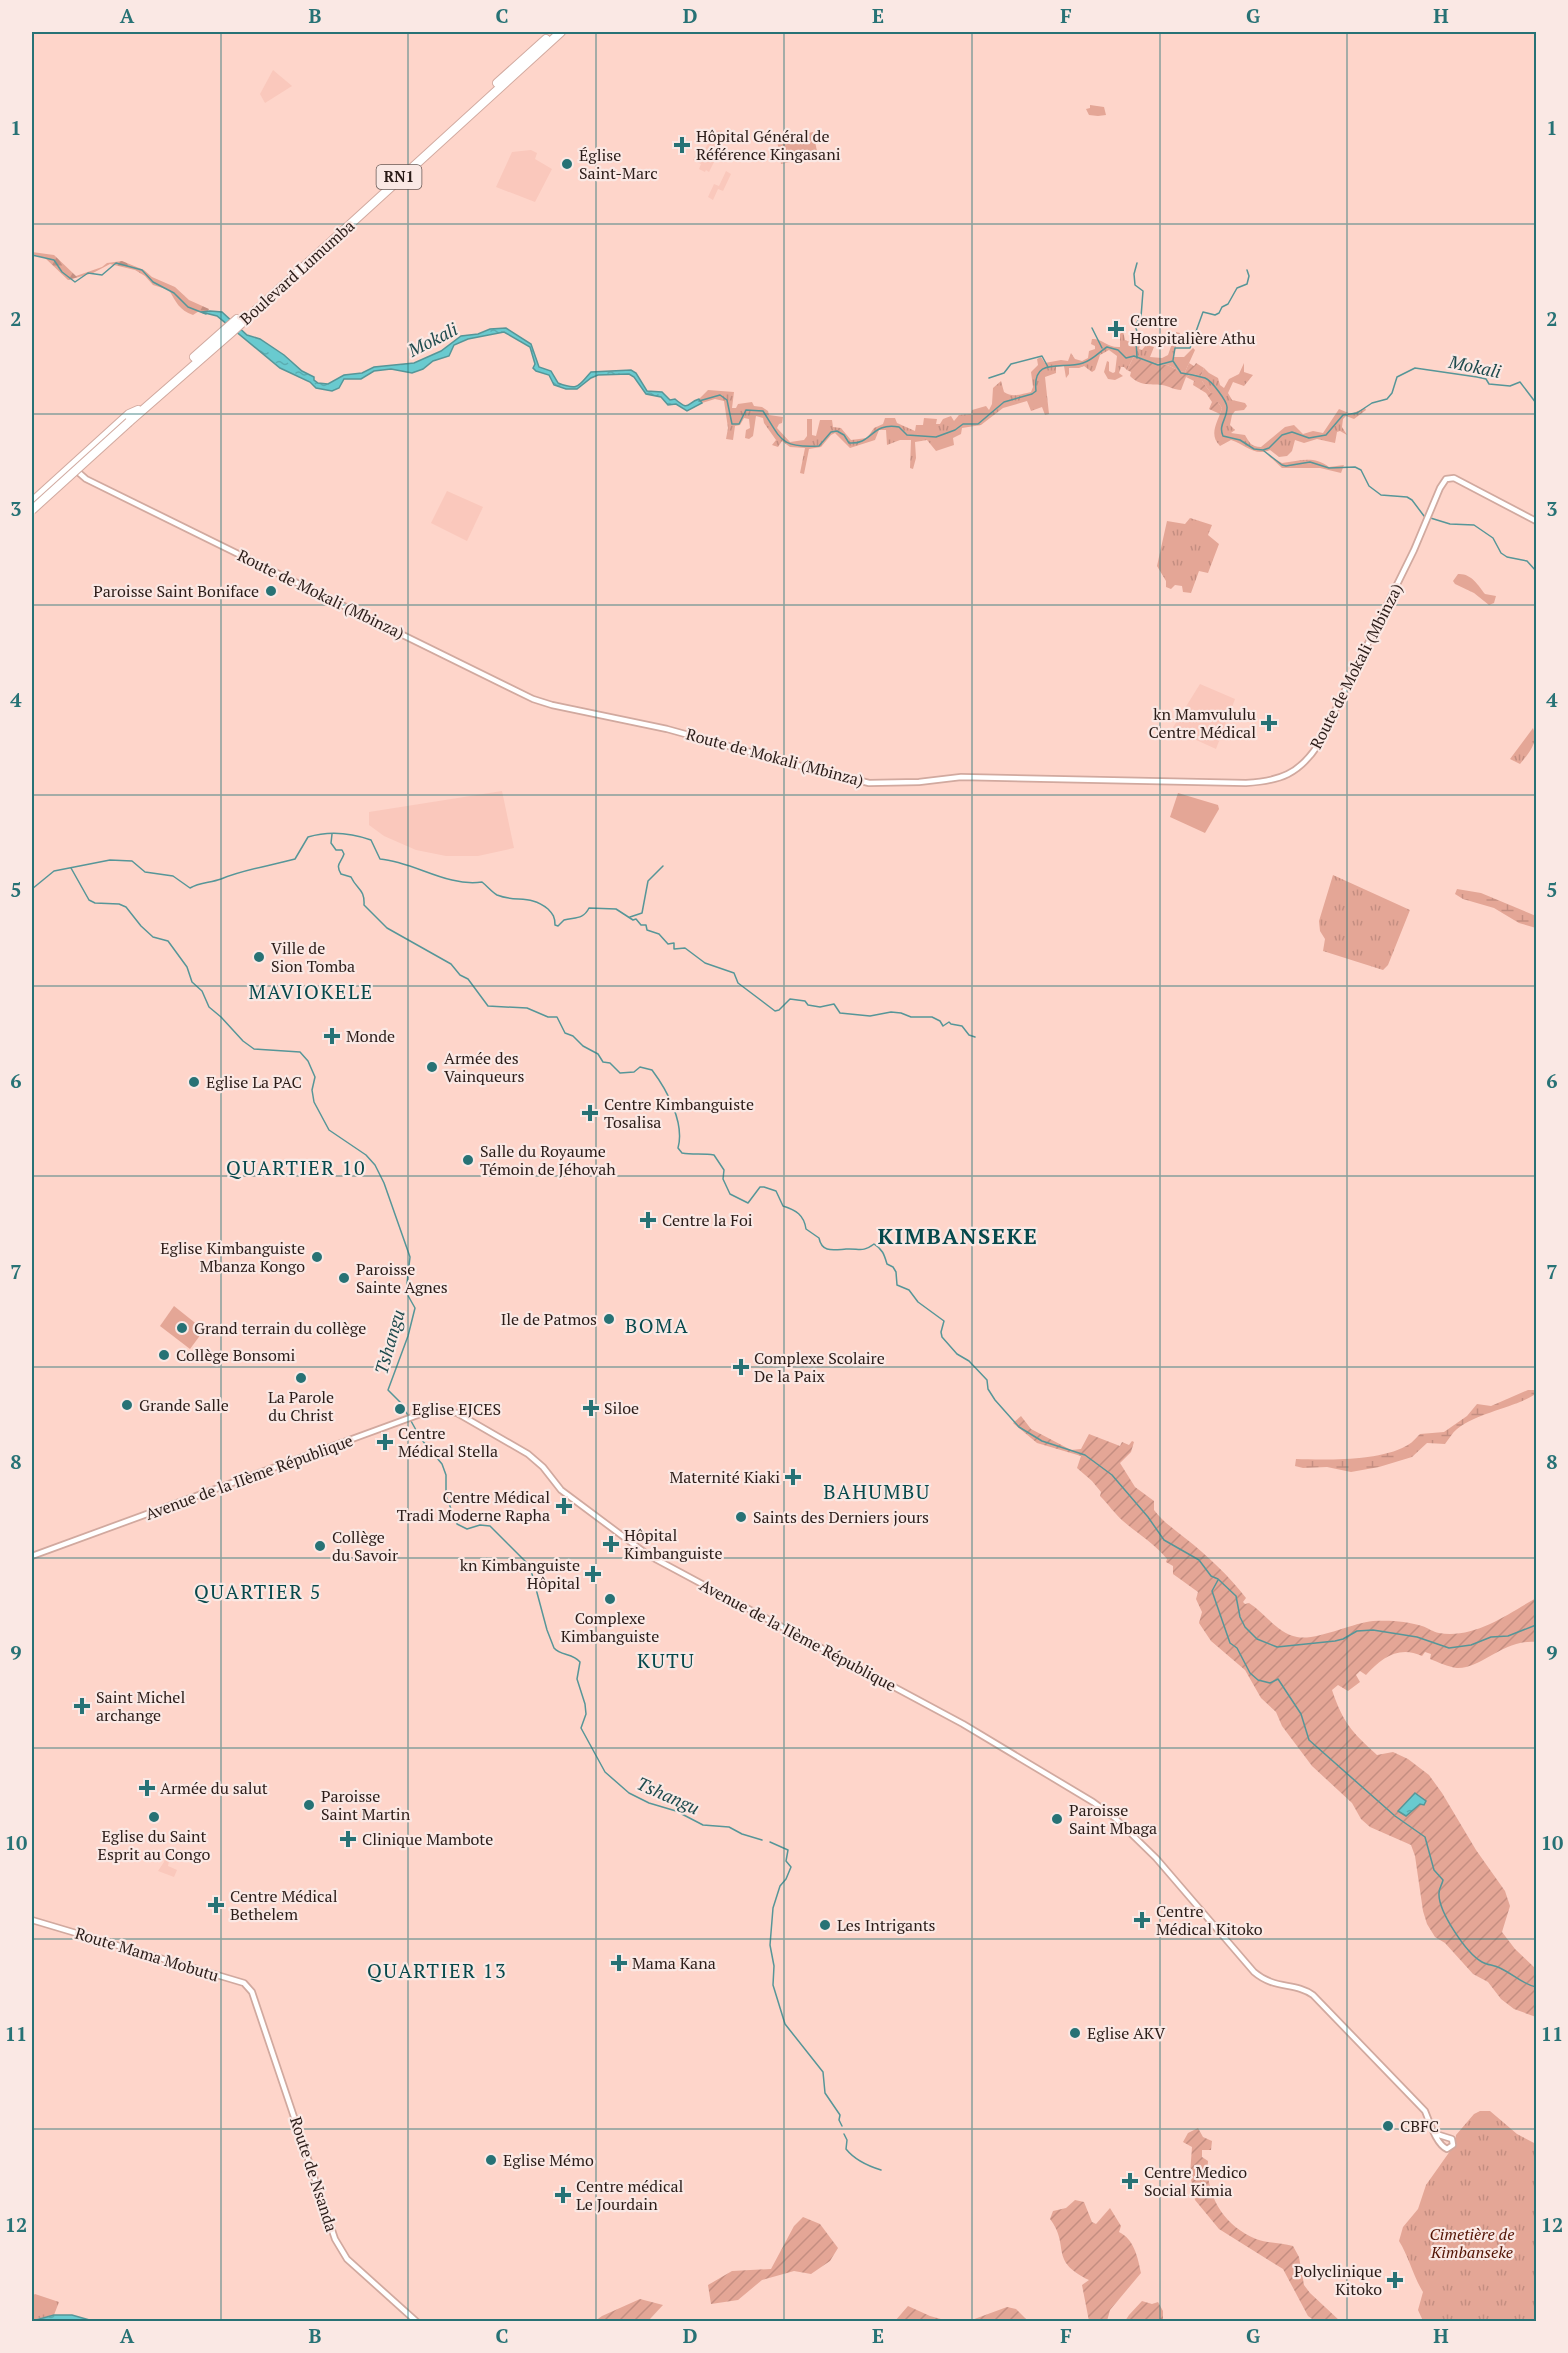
<svg xmlns="http://www.w3.org/2000/svg" width="1568" height="2353" viewBox="0 0 1568 2353" font-family="'PT Serif',serif">
<style>
.built{fill:#fac8bc}
.grass{fill:url(#grass-tufts)}
.forest{fill:url(#forest-firs)}
.wetland{fill:url(#wetland-marsh)}
.park{fill:#e4a696}
.garden{fill:url(#garden-furrows)}
.water{fill:url(#water-ripples);stroke:#569698;stroke-width:1.5}
.lines{fill:none;stroke-linecap:round;stroke-linejoin:round}
.stream{stroke:#569698;stroke-width:1.5}
.tertiary-casing{stroke:#d1a99f;stroke-width:8}
.trunk-casing{stroke:#d1a99f;stroke-width:10}
.tertiary{stroke:#fff;stroke-width:4.5}
.trunk{stroke:#fff;stroke-width:8}
.trunk-bridge-casing{stroke:#d1a99f;stroke-width:10;stroke-linecap:butt}
.trunk-bridge{stroke:#fff;stroke-width:8}
.grid{fill:none;stroke:#277275;stroke-width:1.5;stroke-opacity:0.55}
.poi-dot{fill:#277275;stroke:#fae8e4;stroke-width:2}
.labels{text-anchor:middle;stroke-width:4.5;stroke-linejoin:round;paint-order:stroke}
.shield{fill:#fae8e4;stroke:#695955;stroke-width:1.5}
.shield-label{font-size:15px;font-weight:bold;fill:#2b1c18}
.poi-label{font-size:16px;fill:#2b1c18;stroke:#fae8e4;text-anchor:start}
.street-label{font-size:16px;fill:#2b1c18;stroke:#fae8e4}
.park-label{font-size:16px;font-style:italic;fill:#531304;stroke:#fae8e4}
.water-label{font-size:18px;font-style:italic;fill:#1f4b4e;stroke:#fae8e4}
.quarter-label{font-size:20px;letter-spacing:1.5px;fill:#07494c;stroke:#fae8e4}
.district-label{font-size:22px;font-weight:bold;letter-spacing:1.5px;fill:#07494c;stroke:#fae8e4}
.neatline{fill:none;stroke:#277275;stroke-width:2}
.grid-label{font-size:20px;text-anchor:middle;font-weight:bold;fill:#277275}
</style>
<defs>
<pattern id="grass-tufts" width="24" height="20" patternUnits="userSpaceOnUse" patternTransform="scale(1.5)"><rect width="24" height="20" fill="#e4a696"/><path d="M3 7l-1-3M5 7V3M7 7l1-3M15 17l-1-3M17 17v-4M19 17l1-3" fill="none" stroke="#c48e81"/></pattern>
<pattern id="forest-firs" width="22" height="20" patternUnits="userSpaceOnUse" patternTransform="scale(1.5)"><rect width="22" height="20" fill="#e4a696"/><path d="M5 1l3.5 6h-7zM16 11l3.5 6h-7z" fill="#c48e81"/></pattern>
<pattern id="wetland-marsh" width="20" height="14" patternUnits="userSpaceOnUse" patternTransform="scale(1.5)"><rect width="20" height="14" fill="#e4a696"/><path d="M1 5h8M5 5V1M11 12h8M15 12V8" fill="none" stroke="#c48e81"/></pattern>
<pattern id="garden-furrows" width="10" height="10" patternUnits="userSpaceOnUse" patternTransform="scale(1.5)"><rect width="10" height="10" fill="#e4a696"/><path d="M-1 1l2-2M0 10L10 0M9 11l2-2" fill="none" stroke="#c48e81"/></pattern>
<pattern id="water-ripples" width="26" height="14" patternUnits="userSpaceOnUse" patternTransform="scale(1.5)"><rect width="26" height="14" fill="#69cacf"/><path d="M2 4q2-2 4 0t4 0M15 11q2-2 4 0t4 0" fill="none" stroke="#5badb1"/></pattern>
</defs>
<rect width="100%" height="100%" fill="#fed5ca"/>
<g class="built">
<polygon points="273,70 292,86 265,103 260,94"/>
<polygon points="721,130 725,135 720,150 709,172 706,170 705,172 699,169 701,164 693,160 697,153 702,155 715,131"/>
<polygon points="531,150 537,153 535,159 552,169 535,202 496,187 512,152"/>
<polygon points="726,171 731,174 723,191 718,189 713,200 708,197 714,184 719,186"/>
<polygon points="447,491 483,507 467,541 431,523"/>
<polygon points="1200,684 1235,699 1216,749 1172,729"/>
<polygon points="502,791 514,848 478,856 446,856 416,850 384,836 369,825 369,812"/>
<polygon points="168,1847 172,1847 168,1866 177,1870 174,1877 158,1871 164,1862"/>
</g>
<g class="grass">
<path d="M1123,331L1125,340L1132,343L1141,342L1139,349L1142,350L1146,345L1154,347L1150,357L1162,358L1168,355L1176,332L1180,333L1173,357H1184L1193,348L1195,350L1185,372C1177,372 1174,367 1167,365C1155,363 1145,362 1134,356L1127,370L1124,367H1121L1119,373L1123,376L1115,380L1108,379L1104,372L1107,361L1109,362V371L1113,373L1115,372L1117,356L1109,350L1100,355L1095,370L1092,372L1084,366L1079,368H1069V374L1066,378L1064,366L1056,367V373L1045,377L1049,414L1045,415L1042,407L1031,411L1027,401L1003,408L981,425L962,428L961,434L953,438L954,445L936,451L927,440L915,442L916,458L913,469L910,468L911,440H900L887,445L886,430H879L875,440L850,448L835,433L831,435L821,447L809,449L804,474L800,473L805,448L790,447L782,441L778,447L772,445L776,440L764,423L763,418L756,416L753,436L749,439L745,438L746,430L750,428L749,419L744,418L740,425L735,426L733,440L726,439L728,428L724,401L715,399L702,403L699,399L708,390L734,392L732,408H736L738,404L752,402L754,406L762,407L768,411L769,415L783,417L782,423L779,424L777,428L790,442L804,440L807,436V419H812V435L816,436L820,420H832L833,427L841,428L851,440L867,438L874,428L883,424L885,418H895L897,423L915,431L916,425H923L924,418L937,419L936,424H940L943,419L951,416L954,421L959,415L971,414L972,410L986,406L989,410L992,404L993,388L1001,381L1004,392C1013,398 1021,394 1031,392L1033,387L1031,372L1038,365L1037,359L1041,357L1045,363L1061,360L1068,361L1071,353L1075,359L1082,361L1088,358L1089,351L1095,349V346L1091,344L1092,339C1102,338 1107,348 1120,347V334Z"/>
<path d="M1244,363V372L1253,375L1244,386L1233,382L1228,393L1232,400L1245,403L1247,406L1244,410L1235,411L1232,415L1230,425L1235,430L1231,433L1245,435C1249,442 1251,447 1261,447L1285,427L1294,425L1303,434L1313,431L1323,433L1339,409L1351,414L1365,408L1366,410L1354,419L1346,416L1343,419L1342,427L1347,435L1340,431L1337,432L1335,443L1317,439L1304,443L1295,440L1292,451L1287,456L1279,457L1270,450C1254,457 1245,444 1231,440L1220,446C1208,434 1218,422 1222,408L1202,381H1194L1186,377L1192,374L1201,376L1204,368L1209,373L1218,378L1220,385L1224,388L1229,379L1239,374Z"/>
<path d="M1268,455L1282,463C1300,461 1313,455 1329,467L1344,465L1341,473L1320,468H1282Z"/>
<polygon points="1190,518 1212,525 1208,535 1219,544 1208,573 1199,571 1191,593 1183,592 1182,586 1175,585 1171,589 1166,587 1166,581 1157,566 1167,521 1185,524"/>
<path d="M1458,574C1471,573 1478,585 1485,594L1496,596L1494,603L1489,605L1474,593L1455,584L1453,581Z"/>
<path d="M1533,728C1539,742 1529,753 1520,764L1510,759Z"/>
<polygon points="1333,875 1410,910 1388,965 1383,970 1323,951 1325,939 1320,931 1319,921"/>
<path d="M1480,2111H1490L1517,2134L1536,2144V2321H1423L1418,2310L1423,2292C1413,2276 1409,2257 1399,2241L1403,2227L1418,2209L1426,2185L1455,2144L1456,2135L1474,2114Z"/>
<polygon points="35,2294 59,2302 54,2315 32,2320 32,2296"/>
</g>
<path class="forest" d="M32,252L54,255L76,276L102,267L107,263L122,261L144,270L152,277L175,287L189,300L209,309L208,311H199L193,315C179,310 176,302 169,290L153,285L145,276L135,270L110,264L93,273L68,280L45,258L32,254Z"/>
<g class="wetland">
<polygon points="1457,889 1481,893 1536,916 1536,928 1519,923 1494,908 1463,899 1455,894"/>
<path d="M1528,1390H1536V1396L1534,1395C1511,1409 1479,1412 1457,1429C1452,1433 1449,1439 1445,1444L1427,1443L1412,1457L1379,1467L1351,1472L1327,1467L1303,1468L1295,1466L1296,1459C1326,1460 1380,1461 1406,1446C1411,1444 1416,1438 1420,1434L1444,1432L1467,1416L1477,1404L1491,1406Z"/>
</g>
<g class="park">
<polygon points="1090,105 1104,107 1106,115 1098,116 1089,115 1086,109 1090,108"/>
<polygon points="813,132 818,156 781,164 777,140"/>
<polygon points="1178,793 1218,805 1219,809 1205,833 1170,817"/>
<polygon points="174,1306 204,1330 190,1349 160,1326"/>
</g>
<g class="garden">
<path d="M1134,356C1145,362 1155,363 1167,365C1174,367 1177,372 1185,372L1189,363L1194,366L1196,363L1204,368L1201,376L1192,374L1186,377L1181,390C1174,390 1169,386 1162,385C1149,384 1140,386 1130,376L1131,372L1127,370Z"/>
<polygon points="1194,381 1202,381 1211,393 1219,396 1217,401 1222,408 1220,414 1209,409 1212,402 1206,393 1193,385"/>
<path d="M1021,1416L1031,1429L1071,1450L1081,1449L1089,1434L1120,1446L1122,1442L1129,1445L1132,1441L1134,1442L1131,1452L1120,1463L1135,1487L1154,1501V1510C1164,1523 1173,1528 1185,1538C1207,1555 1229,1576 1246,1598L1243,1602L1245,1604L1249,1603C1265,1613 1277,1633 1297,1637C1316,1641 1352,1623 1373,1621C1389,1620 1407,1621 1422,1626C1428,1628 1433,1632 1439,1633C1474,1639 1508,1614 1536,1598V1642C1503,1639 1482,1669 1457,1668C1448,1667 1438,1662 1430,1659L1431,1654L1425,1652L1422,1656C1399,1645 1381,1658 1366,1675L1360,1671L1356,1675L1360,1682L1348,1691L1338,1685L1332,1690C1343,1723 1352,1732 1377,1755L1393,1752L1408,1759L1429,1775L1442,1793L1476,1850L1505,1891L1510,1906L1502,1932L1515,1949L1536,1969V2017L1514,2009L1501,1999L1488,1982L1473,1974L1445,1943L1435,1937L1427,1924L1423,1911L1415,1856L1411,1845L1370,1827L1361,1819L1352,1803L1312,1766L1282,1726L1276,1712L1261,1698L1245,1670L1211,1641L1199,1623L1202,1612L1196,1599L1198,1592L1173,1574V1566L1166,1562L1167,1559C1154,1543 1138,1534 1123,1521C1115,1514 1108,1504 1100,1496L1101,1492L1092,1481L1077,1468L1081,1456L1037,1443L1013,1423Z"/>
<path d="M1198,2128L1203,2137L1212,2141L1211,2150H1202V2157L1208,2161C1205,2195 1224,2226 1256,2239C1267,2243 1281,2243 1293,2246L1299,2257L1304,2285L1310,2293L1340,2321H1315L1308,2316L1283,2269L1219,2229L1195,2200L1190,2174L1192,2147L1183,2142L1188,2133Z"/>
<path d="M1075,2200L1084,2202L1092,2222L1096,2224L1110,2208L1121,2226L1119,2232C1134,2239 1138,2258 1141,2273L1110,2310L1107,2321H1089L1082,2285L1089,2280C1048,2260 1071,2247 1050,2219L1053,2211L1066,2208Z"/>
<polygon points="803,2217 820,2224 838,2248 830,2261 811,2274 794,2271 762,2280 738,2300 711,2304 708,2285 732,2271 771,2269 794,2226"/>
<polygon points="640,2299 663,2305 648,2321 595,2321 602,2316"/>
<polygon points="1142,2301 1152,2304 1158,2302 1163,2311 1163,2321 1125,2321 1129,2315"/>
<polygon points="908,2306 930,2316 948,2321 895,2321"/>
<polygon points="1007,2307 1016,2309 1028,2321 969,2321"/>
</g>
<g class="water">
<path d="M210,311L222,312L247,335L260,339L284,355L302,371L314,377V380L318,383L328,384L344,375L362,373L374,367L414,363L441,351L461,336L478,334L490,329L506,328L531,344L539,367L551,371L558,383C579,391 578,386 591,372L631,370L636,373L647,391L662,392L670,400L675,399C690,412 686,403 699,399L702,403L687,411L676,404L668,405L661,397L646,394L634,377L629,374L598,375L591,378L577,389H566L554,385L549,375L536,371L533,368L535,364L530,347L504,332L468,339L454,345L449,356L433,361L423,369L412,373L391,369L374,371L361,379H344L339,388L332,391L316,388L310,382L280,368L217,316L201,312Z"/>
<polygon points="1415,1793 1426,1801 1424,1805 1420,1804 1406,1816 1398,1811"/>
<polygon points="54,2315 72,2315 93,2321 32,2321"/>
</g>
<g class="lines">
<g class="stream">
<polyline points="32,255 54,260 62,272 75,282 88,273 102,275 116,263 142,270 153,282 174,293 188,307 206,314"/>
<polyline points="1092,328 1102,348"/>
<polyline points="1137,358 1136,340 1139,338 1135,325 1141,317 1143,291 1135,285 1134,274 1137,263"/>
<polyline points="1173,360 1175,348 1190,348 1203,312 1215,315 1219,313 1222,307 1228,304 1237,288 1247,284 1249,276 1247,270"/>
<polyline points="989,378 1004,373 1011,364 1042,356 1048,367"/>
<path d="M699,401L720,395L727,400L732,424H739L746,410L763,411C782,441 781,448 819,446L831,432L837,431L844,435L849,443C873,445 870,422 899,427L907,435L936,437L955,430L963,424H978L1004,402L1032,394L1036,391C1032,356 1062,370 1083,363C1093,360 1099,352 1107,347L1118,350L1126,358L1134,356L1158,365L1173,361L1181,373C1189,374 1198,376 1205,378C1211,380 1228,402 1227,408C1227,419 1218,425 1223,436L1240,440L1254,449L1263,450L1269,448L1282,435L1292,432L1309,438L1326,435L1343,415L1357,413L1372,403L1387,399L1392,393L1397,377L1415,368L1477,377L1486,379L1489,384L1510,386L1520,382L1536,403"/>
<polyline points="1264,451 1282,465 1286,466 1310,462 1329,468 1355,467 1361,470 1369,486 1381,495 1407,497 1412,500 1424,516 1450,524 1474,525 1493,538 1501,553 1507,557 1527,561 1536,571"/>
<path d="M332,834L331,843L336,850H342L344,854C341,863 335,864 341,874L351,877C357,890 365,889 364,905L387,928L451,964L460,975L468,979L488,1006L527,1008L548,1017H557L565,1033L573,1036L583,1046L598,1054L603,1062L610,1063L620,1073L634,1072L640,1067L652,1070C667,1090 685,1123 678,1148L682,1153C693,1155 703,1153 714,1155L724,1170L723,1179L730,1194L748,1203L760,1187H764L776,1191L783,1206C796,1210 804,1215 806,1229L819,1238C822,1253 833,1250 846,1249C859,1248 862,1253 874,1244C883,1250 884,1254 887,1264L893,1267L896,1272L897,1285L909,1290L918,1302L944,1321L941,1332L942,1337L957,1354L969,1361L987,1380L988,1389L995,1400L1019,1427L1042,1441L1085,1455L1112,1475L1148,1517L1164,1540L1199,1560L1211,1576L1218,1579L1236,1596L1240,1617L1245,1627L1257,1639L1277,1647L1335,1641L1343,1639L1357,1631L1373,1630L1417,1637L1449,1648L1471,1645L1491,1637L1508,1636L1536,1625"/>
<path d="M71,868L89,900L95,903L119,904L126,907L141,926L153,937L168,941L187,967L192,982L202,991L209,1007L221,1017L243,1041L254,1049L300,1052L308,1061L315,1077L312,1090L314,1102L329,1130L366,1155L375,1165L384,1183L410,1257L406,1292L415,1308L408,1336L388,1390L401,1403L421,1439L442,1464L446,1475V1496L457,1524L467,1529L480,1525L490,1526L526,1562L532,1574L547,1630L554,1648C561,1656 573,1653 580,1662L577,1679L585,1704L586,1714L581,1728L605,1772L629,1793L649,1803L676,1811L703,1825L729,1827L742,1834L762,1840"/>
<path d="M32,889L54,871L110,860L132,861L145,872L173,876L190,888C200,882 210,883 221,879C245,869 270,866 295,859L308,837C328,831 351,833 371,840L380,859C415,862 446,887 482,882C487,886 492,892 497,895C516,903 530,894 548,909C553,914 555,917 555,925L558,926L564,920C575,917 583,920 589,908L616,909L633,920L636,919L641,925H646L647,930L659,934L668,944L674,943V949L685,948L705,963L734,973L738,983L775,1011L779,1010L790,999L805,1001L808,1005L820,1007L834,1004L840,1013L870,1016L891,1012L901,1013L911,1017H932L940,1021L943,1026L949,1022L951,1024L962,1026L969,1035L975,1037"/>
<polyline points="630,917 642,913 648,881 663,866"/>
<path d="M1218,1580L1212,1591L1230,1643L1237,1648L1250,1673L1258,1680L1270,1683L1278,1679L1301,1714L1309,1740L1395,1816L1425,1837L1434,1870L1443,1880C1442,1885 1439,1888 1439,1893C1438,1911 1466,1953 1482,1962C1487,1965 1494,1965 1500,1968C1513,1974 1522,1984 1536,1987"/>
<polyline points="770,1842 788,1850 786,1861 791,1867 786,1879 780,1886 773,1908 770,1945 774,1966 773,1985 785,2024 823,2072 825,2093 840,2115 839,2120 842,2126"/>
<path d="M844,2134L847,2140L846,2149C854,2159 868,2166 881,2170"/>
</g>
<defs>
<g id="tertiary">
<path d="M77,468L78,472L86,479L533,699L552,705L667,729L793,764L869,783L919,782L961,777L1246,783C1280,781 1299,774 1318,745L1414,550L1440,488L1446,479L1454,478L1536,521"/>
<path d="M32,1556L426,1412L440,1410L457,1413L528,1454L543,1467L561,1490L648,1555L963,1724L1093,1802L1115,1818L1156,1858L1254,1972C1275,1990 1295,1982 1313,1995L1425,2111C1430,2123 1436,2144 1447,2149L1453,2145L1452,2139L1436,2134"/>
<polyline points="32,1920 244,1983 252,1992 335,2239 347,2259 417,2322"/>
</g>
<g id="trunk">
<polyline points="497,83 546,39"/>
<polyline points="194,357 237,319"/>
<polyline points="129,422 232,332 561,32"/>
<polyline points="32,502 129,414 138,410"/>
</g>
</defs>
<use href="#tertiary" class="tertiary-casing"/>
<use href="#trunk" class="trunk-casing"/>
<use href="#tertiary" class="tertiary"/>
<use href="#trunk" class="trunk"/>
<defs>
<polyline id="trunk-bridge" points="32,510 129,422"/>
</defs>
<use href="#trunk-bridge" class="trunk-bridge-casing"/>
<use href="#trunk-bridge" class="trunk-bridge"/>
</g>
<path class="grid" d="M221,32V2322M408,32V2322M596,32V2322M784,32V2322M972,32V2322M1160,32V2322M1347,32V2322M32,224H1536M32,414H1536M32,605H1536M32,795H1536M32,986H1536M32,1176H1536M32,1367H1536M32,1558H1536M32,1748H1536M32,1939H1536M32,2129H1536"/>
<g class="poi-dot">
<path d="M679 136h6v6h6v6h-6v6h-6v-6h-6v-6h6z"/>
<circle cx="567" cy="164" r="6"/>
<path d="M1113 320h6v6h6v6h-6v6h-6v-6h-6v-6h6z"/>
<circle cx="271" cy="591" r="6"/>
<path d="M1266 714h6v6h6v6h-6v6h-6v-6h-6v-6h6z"/>
<circle cx="259" cy="957" r="6"/>
<path d="M329 1027h6v6h6v6h-6v6h-6v-6h-6v-6h6z"/>
<circle cx="432" cy="1067" r="6"/>
<circle cx="194" cy="1082" r="6"/>
<path d="M587 1104h6v6h6v6h-6v6h-6v-6h-6v-6h6z"/>
<circle cx="468" cy="1160" r="6"/>
<path d="M645 1211h6v6h6v6h-6v6h-6v-6h-6v-6h6z"/>
<circle cx="317" cy="1257" r="6"/>
<circle cx="344" cy="1278" r="6"/>
<circle cx="609" cy="1319" r="6"/>
<circle cx="182" cy="1328" r="6"/>
<circle cx="164" cy="1355" r="6"/>
<path d="M738 1358h6v6h6v6h-6v6h-6v-6h-6v-6h6z"/>
<circle cx="301" cy="1378" r="6"/>
<circle cx="127" cy="1405" r="6"/>
<path d="M588 1399h6v6h6v6h-6v6h-6v-6h-6v-6h6z"/>
<circle cx="400" cy="1409" r="6"/>
<path d="M382 1433h6v6h6v6h-6v6h-6v-6h-6v-6h6z"/>
<path d="M790 1468h6v6h6v6h-6v6h-6v-6h-6v-6h6z"/>
<path d="M561 1497h6v6h6v6h-6v6h-6v-6h-6v-6h6z"/>
<circle cx="741" cy="1517" r="6"/>
<path d="M608 1535h6v6h6v6h-6v6h-6v-6h-6v-6h6z"/>
<circle cx="320" cy="1546" r="6"/>
<path d="M590 1565h6v6h6v6h-6v6h-6v-6h-6v-6h6z"/>
<circle cx="610" cy="1599" r="6"/>
<path d="M79 1697h6v6h6v6h-6v6h-6v-6h-6v-6h6z"/>
<path d="M144 1779h6v6h6v6h-6v6h-6v-6h-6v-6h6z"/>
<circle cx="309" cy="1805" r="6"/>
<circle cx="154" cy="1817" r="6"/>
<circle cx="1057" cy="1819" r="6"/>
<path d="M345 1830h6v6h6v6h-6v6h-6v-6h-6v-6h6z"/>
<path d="M213 1896h6v6h6v6h-6v6h-6v-6h-6v-6h6z"/>
<path d="M1139 1911h6v6h6v6h-6v6h-6v-6h-6v-6h6z"/>
<circle cx="825" cy="1925" r="6"/>
<path d="M616 1954h6v6h6v6h-6v6h-6v-6h-6v-6h6z"/>
<circle cx="1075" cy="2033" r="6"/>
<circle cx="1388" cy="2126" r="6"/>
<circle cx="491" cy="2160" r="6"/>
<path d="M1127 2172h6v6h6v6h-6v6h-6v-6h-6v-6h6z"/>
<path d="M560 2186h6v6h6v6h-6v6h-6v-6h-6v-6h6z"/>
<path d="M1392 2271h6v6h6v6h-6v6h-6v-6h-6v-6h6z"/>
</g>
<g class="labels">
<rect class="shield" x="376.5" y="165" width="45" height="24" rx="4.5"/>
<g class="shield-label">
<text x="399" y="182">RN1</text>
</g>
<g class="poi-label">
<text x="696" y="142">Hôpital Général de<tspan x="696" dy="18">Référence Kingasani</tspan></text>
<text x="579" y="161">Église<tspan x="579" dy="18">Saint-Marc</tspan></text>
<text x="1130" y="326">Centre<tspan x="1130" dy="18">Hospitalière Athu</tspan></text>
<text x="259" y="597" text-anchor="end">Paroisse Saint Boniface</text>
<text x="1256" y="720" text-anchor="end">kn Mamvululu<tspan x="1256" dy="18">Centre Médical</tspan></text>
<text x="271" y="954">Ville de<tspan x="271" dy="18">Sion Tomba</tspan></text>
<text x="346" y="1042">Monde</text>
<text x="444" y="1064">Armée des<tspan x="444" dy="18">Vainqueurs</tspan></text>
<text x="206" y="1088">Eglise La PAC</text>
<text x="604" y="1110">Centre Kimbanguiste<tspan x="604" dy="18">Tosalisa</tspan></text>
<text x="480" y="1157">Salle du Royaume<tspan x="480" dy="18">Témoin de Jéhovah</tspan></text>
<text x="662" y="1226">Centre la Foi</text>
<text x="305" y="1254" text-anchor="end">Eglise Kimbanguiste<tspan x="305" dy="18">Mbanza Kongo</tspan></text>
<text x="356" y="1275">Paroisse<tspan x="356" dy="18">Sainte Agnes</tspan></text>
<text x="597" y="1325" text-anchor="end">Ile de Patmos</text>
<text x="194" y="1334">Grand terrain du collège</text>
<text x="176" y="1361">Collège Bonsomi</text>
<text x="754" y="1364">Complexe Scolaire<tspan x="754" dy="18">De la Paix</tspan></text>
<text x="301" y="1403" text-anchor="middle">La Parole<tspan x="301" dy="18">du Christ</tspan></text>
<text x="139" y="1411">Grande Salle</text>
<text x="604" y="1414">Siloe</text>
<text x="412" y="1415">Eglise EJCES</text>
<text x="398" y="1439">Centre<tspan x="398" dy="18">Médical Stella</tspan></text>
<text x="780" y="1483" text-anchor="end">Maternité Kiaki</text>
<text x="550" y="1503" text-anchor="end">Centre Médical<tspan x="550" dy="18">Tradi Moderne Rapha</tspan></text>
<text x="753" y="1523">Saints des Derniers jours</text>
<text x="624" y="1541">Hôpital<tspan x="624" dy="18">Kimbanguiste</tspan></text>
<text x="332" y="1543">Collège<tspan x="332" dy="18">du Savoir</tspan></text>
<text x="580" y="1571" text-anchor="end">kn Kimbanguiste<tspan x="580" dy="18">Hôpital</tspan></text>
<text x="610" y="1624" text-anchor="middle">Complexe<tspan x="610" dy="18">Kimbanguiste</tspan></text>
<text x="96" y="1703">Saint Michel<tspan x="96" dy="18">archange</tspan></text>
<text x="160" y="1794">Armée du salut</text>
<text x="321" y="1802">Paroisse<tspan x="321" dy="18">Saint Martin</tspan></text>
<text x="1069" y="1816">Paroisse<tspan x="1069" dy="18">Saint Mbaga</tspan></text>
<text x="154" y="1842" text-anchor="middle">Eglise du Saint<tspan x="154" dy="18">Esprit au Congo</tspan></text>
<text x="362" y="1845">Clinique Mambote</text>
<text x="230" y="1902">Centre Médical<tspan x="230" dy="18">Bethelem</tspan></text>
<text x="1156" y="1917">Centre<tspan x="1156" dy="18">Médical Kitoko</tspan></text>
<text x="837" y="1931">Les Intrigants</text>
<text x="632" y="1969">Mama Kana</text>
<text x="1087" y="2039">Eglise AKV</text>
<text x="1400" y="2132">CBFC</text>
<text x="503" y="2166">Eglise Mémo</text>
<text x="1144" y="2178">Centre Medico<tspan x="1144" dy="18">Social Kimia</tspan></text>
<text x="576" y="2192">Centre médical<tspan x="576" dy="18">Le Jourdain</tspan></text>
<text x="1382" y="2277" text-anchor="end">Polyclinique<tspan x="1382" dy="18">Kitoko</tspan></text>
</g>
<g class="street-label">
<text transform="translate(297 272) rotate(-42)" y="6">Boulevard Lumumba</text>
<text transform="translate(321 594) rotate(26)" y="6">Route de Mokali (Mbinza)</text>
<text transform="translate(1356 666) rotate(-63)" y="6">Route de Mokali (Mbinza)</text>
<text transform="translate(775 757) rotate(15)" y="6">Route de Mokali (Mbinza)</text>
<text transform="translate(249 1477) rotate(-20)" y="6">Avenue de la IIème République</text>
<text transform="translate(798 1635) rotate(28)" y="6">Avenue de la IIème République</text>
<text transform="translate(147 1954) rotate(17)" y="6">Route Mama Mobutu</text>
<text transform="translate(314 2174) rotate(72)" y="6">Route de Nsanda</text>
</g>
<g class="park-label">
<text x="1472" y="2240">Cimetière de<tspan x="1472" dy="18">Kimbanseke</tspan></text>
</g>
<g class="water-label">
<text transform="translate(433 340) rotate(-27)" y="6">Mokali</text>
<text transform="translate(1475 367) rotate(12)" y="6">Mokali</text>
<text transform="translate(390 1342) rotate(-74)" y="6">Tshangu</text>
<text transform="translate(668 1796) rotate(24)" y="6">Tshangu</text>
</g>
<g class="quarter-label">
<text x="311" y="999">MAVIOKELE</text>
<text x="296" y="1175">QUARTIER 10</text>
<text x="657" y="1333">BOMA</text>
<text x="877" y="1499">BAHUMBU</text>
<text x="258" y="1599">QUARTIER 5</text>
<text x="666" y="1668">KUTU</text>
<text x="437" y="1978">QUARTIER 13</text>
</g>
<g class="district-label">
<text x="958" y="1244">KIMBANSEKE</text>
</g>
</g>
<rect width="1568" height="2353" fill="none" stroke="#fae8e4" stroke-width="66"/>
<rect x="33" y="33" width="1502" height="2287" class="neatline"/>
<g class="grid-label">
<text x="127" y="23">A</text>
<text x="315" y="23">B</text>
<text x="502" y="23">C</text>
<text x="690" y="23">D</text>
<text x="878" y="23">E</text>
<text x="1066" y="23">F</text>
<text x="1253" y="23">G</text>
<text x="1441" y="23">H</text>
<text x="16" y="135">1</text>
<text x="1552" y="135">1</text>
<text x="16" y="326">2</text>
<text x="1552" y="326">2</text>
<text x="16" y="516">3</text>
<text x="1552" y="516">3</text>
<text x="16" y="707">4</text>
<text x="1552" y="707">4</text>
<text x="16" y="897">5</text>
<text x="1552" y="897">5</text>
<text x="16" y="1088">6</text>
<text x="1552" y="1088">6</text>
<text x="16" y="1279">7</text>
<text x="1552" y="1279">7</text>
<text x="16" y="1469">8</text>
<text x="1552" y="1469">8</text>
<text x="16" y="1660">9</text>
<text x="1552" y="1660">9</text>
<text x="16" y="1850">10</text>
<text x="1552" y="1850">10</text>
<text x="16" y="2041">11</text>
<text x="1552" y="2041">11</text>
<text x="16" y="2232">12</text>
<text x="1552" y="2232">12</text>
<text x="127" y="2343">A</text>
<text x="315" y="2343">B</text>
<text x="502" y="2343">C</text>
<text x="690" y="2343">D</text>
<text x="878" y="2343">E</text>
<text x="1066" y="2343">F</text>
<text x="1253" y="2343">G</text>
<text x="1441" y="2343">H</text>
</g>
</svg>
